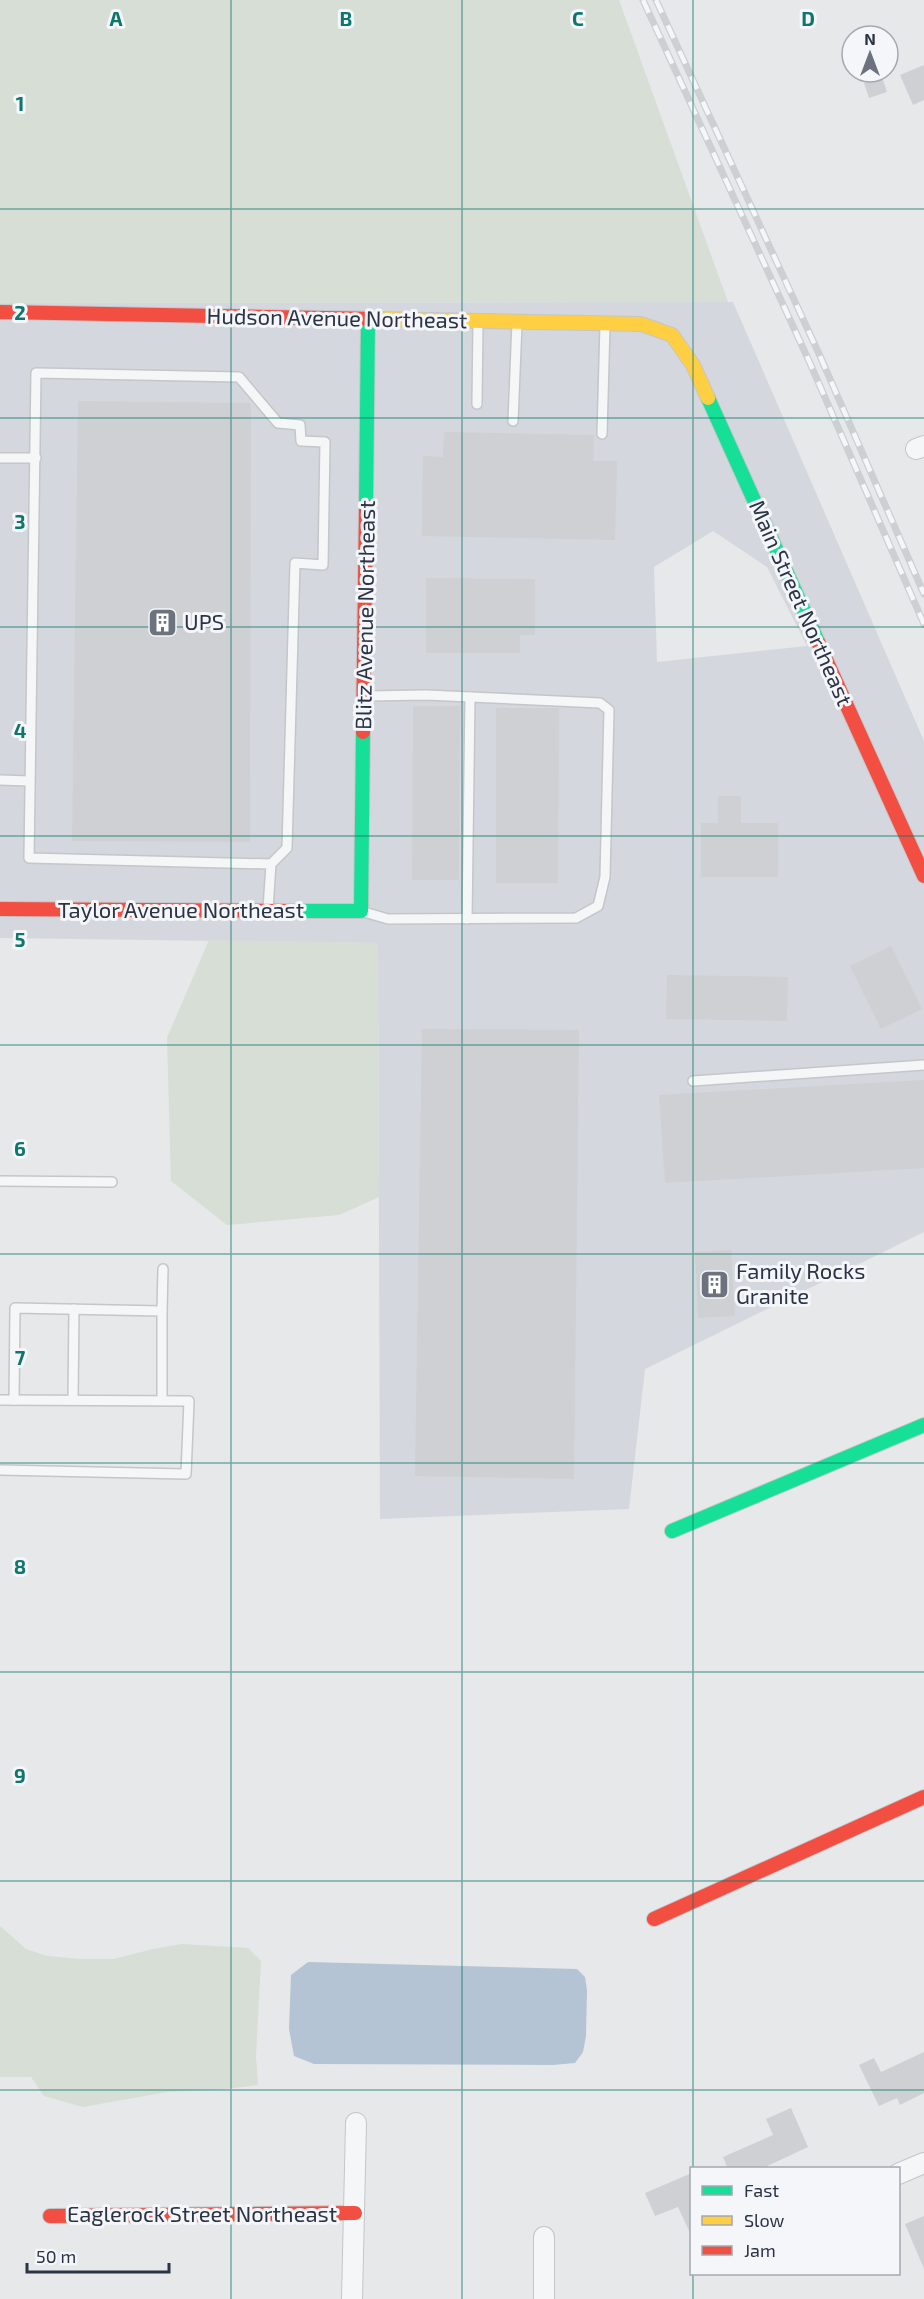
<svg xmlns="http://www.w3.org/2000/svg" width="924" height="2299" viewBox="0 0 924 2299" font-family="'Exo 2',sans-serif">
<style>
.built{fill:#d4d7dd;fill-rule:evenodd}
.green{fill:#d6ded6}
.water{fill:#b4c4d5}
.building{fill:#ced0d3}
.lines{fill:none;stroke-linecap:round;stroke-linejoin:round}
.lane-casing{stroke:#c4c6c8;stroke-width:12}
.street-casing{stroke:#c4c6c8;stroke-width:22}
.fast-casing{stroke:#c4c6c8;stroke-width:16}
.slow-casing{stroke:#c4c6c8;stroke-width:16}
.jam-casing{stroke:#c4c6c8;stroke-width:16}
.lane{stroke:#f5f6f7;stroke-width:9}
.street{stroke:#f5f6f7;stroke-width:20}
.fast{stroke:#16e098;stroke-width:14}
.slow{stroke:#ffcf43;stroke-width:14}
.jam{stroke:#f24e42;stroke-width:14}
.rail-casing{stroke:#cecfd2;stroke-width:7}
.rail{stroke:#f4f6f9;stroke-width:4.5;stroke-dasharray:14;stroke-linecap:butt}
.grid{fill:none;stroke:#0f766e;stroke-width:1.5;stroke-opacity:0.55}
.labels{text-anchor:middle;stroke-width:6;stroke-linejoin:round;paint-order:stroke}
.street-label{font-size:22px;fill:#2b3445;stroke:#f4f6f9}
.poi-label{font-size:22px;fill:#2b3445;stroke:#f4f6f9;text-anchor:start}
.grid-label{font-size:20px;text-anchor:middle;font-weight:bold;fill:#0f766e;stroke:#f4f6f9;stroke-width:6;stroke-linejoin:round;paint-order:stroke}
</style>
<rect width="100%" height="100%" fill="#e6e8ea"/>
<path class="built" d="M733,302L924,741V1232L645,1369L629,1509L380,1519L378,943L0,938V303ZM713,531L767,567L807,646L657,662L654,567Z"/>
<g class="green">
<polygon points="0,0 619,0 728,302 0,303"/>
<polygon points="209,940 378,943 379,1197 339,1215 227,1225 171,1181 167,1038"/>
<polygon points="0,1926 26,1949 47,1956 81,1959 114,1959 153,1949 182,1944 248,1948 261,1961 256,2056 258,2085 226,2089 167,2092 83,2107 44,2096 31,2077 0,2077"/>
</g>
<polygon class="water" points="308,1962 577,1969 585,1977 587,1990 586,2036 583,2052 575,2063 553,2065 314,2064 294,2056 289,2029 291,1975"/>
<g class="building">
<polygon points="924,65 924,100 913,105 900,75"/>
<polygon points="882,77 887,92 869,98 864,83"/>
<polygon points="78,401 251,403 250,842 72,841"/>
<polygon points="444,432 594,435 593,461 617,461 615,540 422,536 423,456 443,457"/>
<polygon points="426,578 535,579 535,635 520,635 520,653 426,653"/>
<polygon points="413,706 460,706 459,880 412,880"/>
<polygon points="496,708 559,708 558,883 496,883"/>
<polygon points="718,796 741,796 741,823 778,823 778,877 701,877 701,823 718,823"/>
<polygon points="891,946 922,1009 881,1029 850,966"/>
<polygon points="667,975 788,977 787,1021 666,1019"/>
<polygon points="422,1029 579,1030 574,1479 415,1476"/>
<polygon points="924,1080 924,1168 665,1183 659,1095"/>
<polygon points="731,1250 735,1316 698,1318 695,1252"/>
<polygon points="924,2052 924,2093 900,2105 897,2098 879,2106 859,2065 874,2058 881,2072"/>
<polygon points="791,2108 808,2147 761,2169 728,2169 723,2157 773,2135 766,2119"/>
<polygon points="692,2173 692,2237 678,2207 655,2216 645,2193"/>
<polygon points="924,2216 924,2269 905,2224"/>
</g>
<g class="lines">
<defs>
<g id="lane">
<polyline points="477,404 478,322"/>
<polyline points="513,421 517,323"/>
<polyline points="602,434 605,325"/>
<polyline points="0,458 36,458"/>
<polyline points="0,780 29,781"/>
<polyline points="268,909 271,864 287,848 295,563 323,565 325,442 301,441 300,425 278,423 239,377 36,373 29,858 271,864"/>
<polyline points="364,912 388,919 576,918 598,906 605,877 609,710 600,703 426,695 367,696"/>
<polyline points="467,919 470,697"/>
<polyline points="693,1081 924,1065"/>
<polyline points="0,1181 112,1182"/>
<polyline points="162,1311 163,1269"/>
<polyline points="0,1400 189,1401 186,1474 0,1470"/>
<polyline points="14,1400 15,1308 162,1311 162,1400"/>
<polyline points="73,1400 74,1309"/>
</g>
<g id="street">
<polyline points="916,449 924,446"/>
<polyline points="898,2174 924,2163"/>
<polyline points="352,2299 356,2123"/>
<polyline points="544,2299 544,2237"/>
</g>
<g id="fast">
<polyline points="708,398 818,642"/>
<polyline points="366,506 368,318"/>
<polyline points="290,911 361,911 363,732"/>
<polyline points="672,1531 924,1425"/>
</g>
<polyline id="slow" points="377,319 641,324 672,335 693,365 708,398"/>
<g id="jam">
<polyline points="0,312 377,319"/>
<polyline points="818,642 924,876"/>
<polyline points="363,732 366,506"/>
<polyline points="0,909 290,911"/>
<polyline points="654,1919 924,1797"/>
<polyline points="50,2216 355,2213"/>
</g>
</defs>
<use href="#lane" class="lane-casing"/>
<use href="#street" class="street-casing"/>
<use href="#fast" class="fast-casing"/>
<use href="#slow" class="slow-casing"/>
<use href="#jam" class="jam-casing"/>
<use href="#lane" class="lane"/>
<use href="#street" class="street"/>
<use href="#fast" class="fast"/>
<use href="#slow" class="slow"/>
<use href="#jam" class="jam"/>
<defs>
<g id="rail">
<polyline points="643,0 809,361 924,624"/>
<polyline points="656,0 820,356 924,594"/>
</g>
</defs>
<use href="#rail" class="rail-casing"/>
<use href="#rail" class="rail"/>
</g>
<path class="grid" d="M231,0V2299M462,0V2299M693,0V2168M0,209H924M0,418H924M0,627H924M0,836H924M0,1045H924M0,1254H924M0,1463H924M0,1672H924M0,1881H924M0,2090H924M693,2274V2299"/>
<defs>
<symbol id="building-square" viewBox="-11 -11 22 22"><rect x="-9" y="-9" width="18" height="18" rx="4" fill="#6c737f" stroke="#f4f6f9"/><path d="M-4-6H4V6H1V3H-1V6H-4ZM-2.5-4.3h1.7v1.8h-1.7ZM.8-4.3h1.7v1.8H.8ZM-2.5-1h1.7V.8h-1.7ZM.8-1h1.7V.8H.8Z" fill="#fff"/></symbol>
</defs>
<g fill-rule="evenodd">
<use href="#building-square" x="146" y="606" width="33" height="33"/>
<use href="#building-square" x="698" y="1268" width="33" height="33"/>
</g>
<g class="labels">
<g class="street-label">
<text transform="translate(337 318) rotate(1)" y="8">Hudson Avenue Northeast</text>
<text transform="translate(801 603) rotate(66)" y="8">Main Street Northeast</text>
<text transform="translate(365 615) rotate(-89)" y="8">Blitz Avenue Northeast</text>
<text x="181" y="918">Taylor Avenue Northeast</text>
<text x="202" y="2222">Eaglerock Street Northeast</text>
</g>
<g class="poi-label">
<text x="184" y="630">UPS</text>
<text x="736" y="1279">Family Rocks<tspan x="736" dy="25">Granite</tspan></text>
</g>
</g>
<g class="grid-label">
<text x="116" y="26">A</text>
<text x="346" y="26">B</text>
<text x="578" y="26">C</text>
<text x="808" y="26">D</text>
<text x="20" y="111">1</text>
<text x="20" y="320">2</text>
<text x="20" y="529">3</text>
<text x="20" y="738">4</text>
<text x="20" y="947">5</text>
<text x="20" y="1156">6</text>
<text x="20" y="1365">7</text>
<text x="20" y="1574">8</text>
<text x="20" y="1783">9</text>
</g>
<rect x="690" y="2167" width="210" height="108" fill="#f4f6f9" stroke="#a4a8b1" stroke-width="1.5"/>
<rect x="702" y="2186" width="30" height="9" fill="#16e098" stroke="#a4a8b1" stroke-width="1.5"/>
<text x="744" y="2197" font-size="18" fill="#2b3445">Fast</text>
<rect x="702" y="2216" width="30" height="9" fill="#ffcf43" stroke="#a4a8b1" stroke-width="1.5"/>
<text x="744" y="2227" font-size="18" fill="#2b3445">Slow</text>
<rect x="702" y="2246" width="30" height="9" fill="#f24e42" stroke="#a4a8b1" stroke-width="1.5"/>
<text x="744" y="2257" font-size="18" fill="#2b3445">Jam</text>
<g transform="translate(870 54)"><circle r="28" fill="#f4f6f9" stroke="#a4a8b1" stroke-width="1.5"/>
<path d="M0-4.5L10 22L0 15L-10 22Z" fill="#6c737f"/>
<text y="-9" font-size="16" font-weight="bold" text-anchor="middle" fill="#2b3445">N</text>
</g>
<path d="M27 2263v9h142v-9" fill="none" stroke="#2b3445" stroke-width="3"/>
<text x="36" y="2263" font-size="18" fill="#2b3445" stroke="#f4f6f9" stroke-width="4.5" paint-order="stroke">50 m</text>
</svg>
